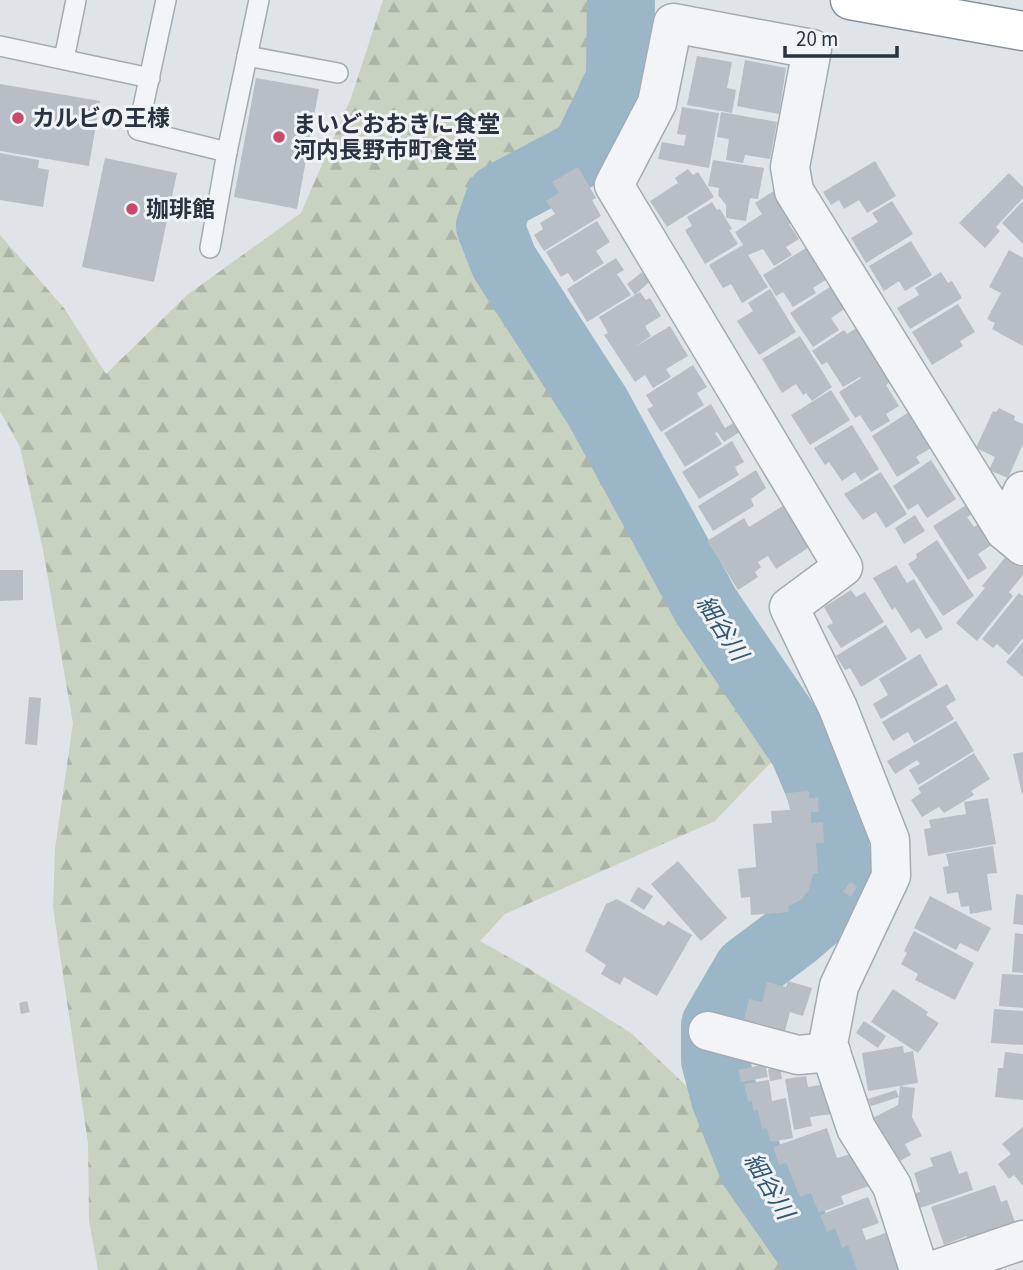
<svg xmlns="http://www.w3.org/2000/svg" width="1023" height="1270" viewBox="0 0 1023 1270" font-family="'Source Sans 3','Noto Sans JP',sans-serif">
<style>
.forest{fill:url(#forest-firs)}
.lines{fill:none;stroke-linecap:round;stroke-linejoin:round}
.river{stroke:#9bb6c7;stroke-width:68}
.building{fill:#b7bec5}
.lane-casing{stroke:#a5abb2;stroke-width:22}
.street-casing{stroke:#a5abb2;stroke-width:41}
.highway-casing{stroke:#87939e;stroke-width:41}
.lane{stroke:#f2f4f7;stroke-width:19}
.street{stroke:#f2f4f7;stroke-width:38}
.highway{stroke:#fff;stroke-width:38}
.poi-dot{fill:#ca486a;stroke:#eff3f6;stroke-width:2.5}
.labels{text-anchor:middle;stroke-width:6;stroke-linejoin:round;paint-order:stroke}
.poi-label{font-size:23px;font-weight:bold;fill:#29333f;stroke:#eff3f6;text-anchor:start}
.water-label{font-size:24px;font-style:italic;fill:#345772;stroke:#eff3f6}
</style>
<defs>
<pattern id="forest-firs" width="22" height="20" patternUnits="userSpaceOnUse" patternTransform="scale(1.75)"><rect width="22" height="20" fill="#c7d2c1"/><path d="M5 1l3.5 6h-7zM16 11l3.5 6h-7z" fill="#abb5a7"/></pattern>
</defs>
<rect width="100%" height="100%" fill="#dfe4e8"/>
<polygon class="forest" points="383,0 608,0 609,75 565,144 488,189 478,223 494,267 593,416 699,612 784,749 715,821 505,914 480,941 528,968 631,1033 726,1124 745,1174 812,1270 98,1270 89,1221 88,1143 53,907 55,849 73,723 43,550 20,447 0,411 0,235 64,308 106,374 187,295 301,213 351,98"/>
<g class="lines">
<polyline class="river" points="621,0 620,79 585,152 500,197 490,226 504,262 597,406 706,606 803,749 826,803 839,865 830,904 795,934 747,970 715,1025 715,1060 725,1098 753,1168 824,1270"/>
</g>
<g class="building">
<polygon points="697,56 732,62 727,88 736,90 732,113 687,105"/>
<polygon points="745,60 786,68 779,114 737,106"/>
<polygon points="256,78 319,89 297,209 234,197"/>
<polygon points="0,84 100,101 89,166 0,151"/>
<polygon points="682,107 719,113 709,168 658,159 662,142 684,146 686,135 677,134"/>
<polygon points="721,112 777,122 770,159 745,155 743,163 726,160 729,139 717,137"/>
<polygon points="0,153 39,160 38,168 49,170 43,207 0,200"/>
<polygon points="105,158 177,173 154,282 82,267"/>
<polygon points="713,160 764,168 758,199 750,198 746,221 726,218 726,205 718,195 719,188 708,186"/>
<polygon points="875,161 896,196 867,213 859,200 844,209 839,200 831,205 823,192"/>
<polygon points="578,167 596,198 592,200 601,216 544,251 534,235 543,229 540,223 555,214 546,201 559,193 552,182"/>
<polygon points="688,169 693,175 698,172 714,197 667,227 650,201 678,183 675,178"/>
<polygon points="1009,173 1023,187 1023,198 996,227 1000,231 985,248 959,223"/>
<polygon points="777,189 794,221 789,224 799,239 786,247 792,255 774,266 763,249 748,255 768,287 742,303 731,284 723,288 709,265 743,245 735,232 762,214 755,203"/>
<polygon points="892,201 913,234 866,263 851,238 878,222 872,213"/>
<polygon points="1023,201 1023,244 1002,223"/>
<polygon points="712,202 717,210 720,209 732,229 729,230 738,244 705,264 685,230 692,226 687,217"/>
<polygon points="597,221 610,242 596,251 604,263 574,282 568,273 561,277 546,252"/>
<polygon points="911,241 932,275 905,291 899,281 884,291 869,266"/>
<polygon points="809,246 832,276 813,288 816,293 793,307 783,292 776,296 763,275"/>
<polygon points="1009,250 1023,258 1023,346 992,329 995,323 987,319 1001,293 989,287"/>
<polygon points="616,258 624,270 617,274 631,295 587,322 567,289"/>
<polygon points="642,272 649,282 635,295 627,284"/>
<polygon points="941,272 948,283 952,281 962,298 910,329 897,308 919,295 915,288"/>
<polygon points="836,283 850,305 831,318 839,330 813,347 790,313"/>
<polygon points="770,289 796,332 759,355 737,321 753,311 748,303"/>
<polygon points="640,292 646,300 650,298 661,316 645,326 651,336 635,347 670,326 688,356 666,369 671,377 653,388 645,375 635,382 604,335 608,333 599,317"/>
<polygon points="958,304 975,332 960,341 963,346 932,365 912,332"/>
<polygon points="858,327 894,379 886,385 899,406 886,414 890,421 871,432 860,415 855,418 839,392 861,378 860,377 843,387 827,362 822,365 812,351 844,330 847,334"/>
<polygon points="800,336 832,387 812,401 806,393 803,395 796,384 782,393 762,359"/>
<polygon points="693,365 707,387 697,393 704,405 661,432 647,409 653,406 646,395"/>
<polygon points="831,390 850,420 810,445 791,415"/>
<polygon points="711,404 725,428 735,422 741,431 724,442 717,432 715,433 722,444 685,467 664,433"/>
<polygon points="999,408 1015,416 1014,420 1023,424 1023,444 1008,478 989,470 995,457 976,448 993,411 996,412"/>
<polygon points="909,412 931,448 916,457 920,463 897,477 872,436"/>
<polygon points="852,425 879,469 861,481 855,472 842,481 829,462 825,465 814,448"/>
<polygon points="732,441 744,462 735,467 739,475 699,499 682,472"/>
<polygon points="931,460 956,499 927,518 918,504 908,510 893,486"/>
<polygon points="756,470 766,488 751,499 754,506 713,531 698,506"/>
<polygon points="881,472 907,514 886,528 876,512 863,520 844,494"/>
<polygon points="971,502 976,512 967,517 974,527 980,523 993,544 978,554 987,568 968,580 933,526"/>
<polygon points="786,504 811,546 776,569 768,556 758,562 761,567 755,572 758,577 738,590 707,541 744,518 749,527"/>
<polygon points="915,515 925,531 904,544 895,528"/>
<polygon points="937,540 974,596 943,616 908,564 917,558 916,554"/>
<polygon points="1008,554 1023,567 1023,575 1009,592 1013,596 977,641 956,623 985,588 982,586"/>
<polygon points="896,565 907,583 914,579 943,629 926,639 919,628 911,633 895,607 892,610 873,578"/>
<polygon points="0,570 23,570 23,600 0,601"/>
<polygon points="851,590 856,597 865,592 884,622 841,648 827,626 833,623 824,607"/>
<polygon points="1019,593 1023,596 1023,638 1009,655 997,644 993,648 982,639"/>
<polygon points="886,625 907,659 861,687 850,668 845,670 836,656"/>
<polygon points="1023,642 1023,677 1006,662"/>
<polygon points="920,654 938,685 881,719 873,704 888,695 879,679"/>
<polygon points="947,684 956,700 946,706 954,719 914,743 908,732 893,741 882,722"/>
<polygon points="29,697 41,698 37,745 25,744"/>
<polygon points="956,721 974,751 918,785 909,770 920,764 917,760 895,774 887,761"/>
<polygon points="1023,752 1023,794 1022,794 1013,754"/>
<polygon points="974,753 990,779 971,791 974,795 944,813 939,807 922,817 911,800 921,793 918,788"/>
<polygon points="809,791 809,798 818,797 819,812 811,812 811,823 823,822 824,843 816,843 818,873 813,874 809,890 801,900 788,906 789,912 751,915 750,897 741,898 738,869 756,867 753,824 772,823 771,811 790,810 786,793"/>
<polygon points="988,798 996,844 928,856 924,829 931,828 929,820 966,814 964,802"/>
<polygon points="993,846 997,873 987,874 992,910 970,914 969,906 961,907 958,892 947,894 943,867 949,866 946,854"/>
<polygon points="678,861 727,918 701,941 651,884"/>
<polygon points="850,882 857,886 851,897 843,892"/>
<polygon points="638,887 653,896 644,910 630,901"/>
<polygon points="1016,894 1023,895 1023,925 1013,924"/>
<polygon points="930,896 991,928 978,952 960,943 956,950 914,928"/>
<polygon points="617,899 664,926 668,921 692,935 657,996 624,977 620,985 601,974 606,965 585,951 606,904"/>
<polygon points="914,931 974,963 955,1000 915,980 918,974 901,964 907,953 904,951"/>
<polygon points="1015,933 1023,934 1023,973 1012,972"/>
<polygon points="1002,974 1023,975 1023,1008 999,1006"/>
<polygon points="788,981 812,988 803,1016 790,1012 785,1031 744,1019 749,999 762,1002 767,982 786,987"/>
<polygon points="893,989 928,1012 926,1015 939,1023 918,1053 871,1022"/>
<polygon points="27,1001 30,1012 21,1014 19,1003"/>
<polygon points="994,1009 1023,1011 1023,1045 991,1043"/>
<polygon points="864,1021 886,1036 878,1048 856,1033"/>
<polygon points="903,1046 904,1053 913,1051 918,1083 868,1091 862,1053"/>
<polygon points="1005,1052 1023,1054 1023,1100 995,1097 998,1068 1003,1068"/>
<polygon points="765,1064 768,1077 741,1082 738,1070"/>
<polygon points="780,1067 782,1079 770,1081 768,1069"/>
<polygon points="806,1076 808,1087 826,1084 832,1114 810,1117 812,1126 794,1130 785,1079"/>
<polygon points="769,1080 772,1101 786,1098 793,1138 770,1142 767,1128 762,1129 758,1110 753,1111 752,1101 748,1102 744,1084"/>
<polygon points="900,1086 915,1088 912,1117 922,1136 905,1144 911,1155 896,1163 873,1118 898,1105 899,1097 871,1106 868,1099 896,1090 899,1097"/>
<polygon points="1023,1127 1023,1186 1014,1175 1009,1179 998,1164 1011,1154 1002,1144"/>
<polygon points="827,1128 837,1158 851,1154 855,1166 861,1164 869,1186 841,1196 844,1204 819,1213 811,1193 800,1197 786,1163 779,1165 773,1147"/>
<polygon points="951,1151 959,1174 967,1171 973,1190 920,1208 915,1193 920,1192 914,1173 933,1166 930,1158"/>
<polygon points="995,1185 1001,1202 1007,1200 1016,1225 969,1242 967,1236 944,1245 931,1207"/>
<polygon points="868,1197 879,1223 862,1229 866,1240 888,1232 901,1270 857,1270 848,1245 842,1248 835,1228 827,1232 820,1215"/>
</g>
<g class="lines">
<defs>
<g id="lane">
<polyline points="166,0 138,130 227,152 259,0"/>
<polyline points="0,46 150,78"/>
<polyline points="247,56 338,73"/>
<polyline points="64,59 76,0"/>
<polyline points="210,248 227,152"/>
</g>
<g id="street">
<polyline points="1005,531 1023,491"/>
<polyline points="708,1031 798,1055 831,1052"/>
<polyline points="919,1270 892,1186 856,1128 828,1044 839,986 891,876 890,840 838,708 789,607 843,567 614,185 657,103 673,23 812,49 790,167 794,191 1005,531 1023,546"/>
<polyline points="935,1270 1023,1240"/>
</g>
<polyline id="highway" points="850,0 1023,31"/>
</defs>
<use href="#lane" class="lane-casing"/>
<use href="#street" class="street-casing"/>
<use href="#highway" class="highway-casing"/>
<use href="#lane" class="lane"/>
<use href="#street" class="street"/>
<use href="#highway" class="highway"/>
</g>
<g class="poi-dot">
<circle cx="18" cy="118" r="7"/>
<circle cx="279" cy="137" r="7"/>
<circle cx="132" cy="209" r="7"/>
</g>
<g class="labels">
<g class="poi-label">
<text x="32" y="126">カルビの王様</text>
<text x="293" y="132">まいどおおきに食堂<tspan x="293" dy="26">河内長野市町食堂</tspan></text>
<text x="146" y="217">珈琲館</text>
</g>
<g class="water-label">
<text transform="translate(722 628) rotate(57)" y="8">細谷川</text>
<text transform="translate(769 1186) rotate(59)" y="8">細谷川</text>
</g>
</g>
<path d="M785 46v10h112v-10" fill="none" stroke="#29333f" stroke-width="3.5"/>
<text x="796" y="46" font-size="21" fill="#29333f" stroke="#eff3f6" stroke-width="5" paint-order="stroke">20 m</text>
</svg>
